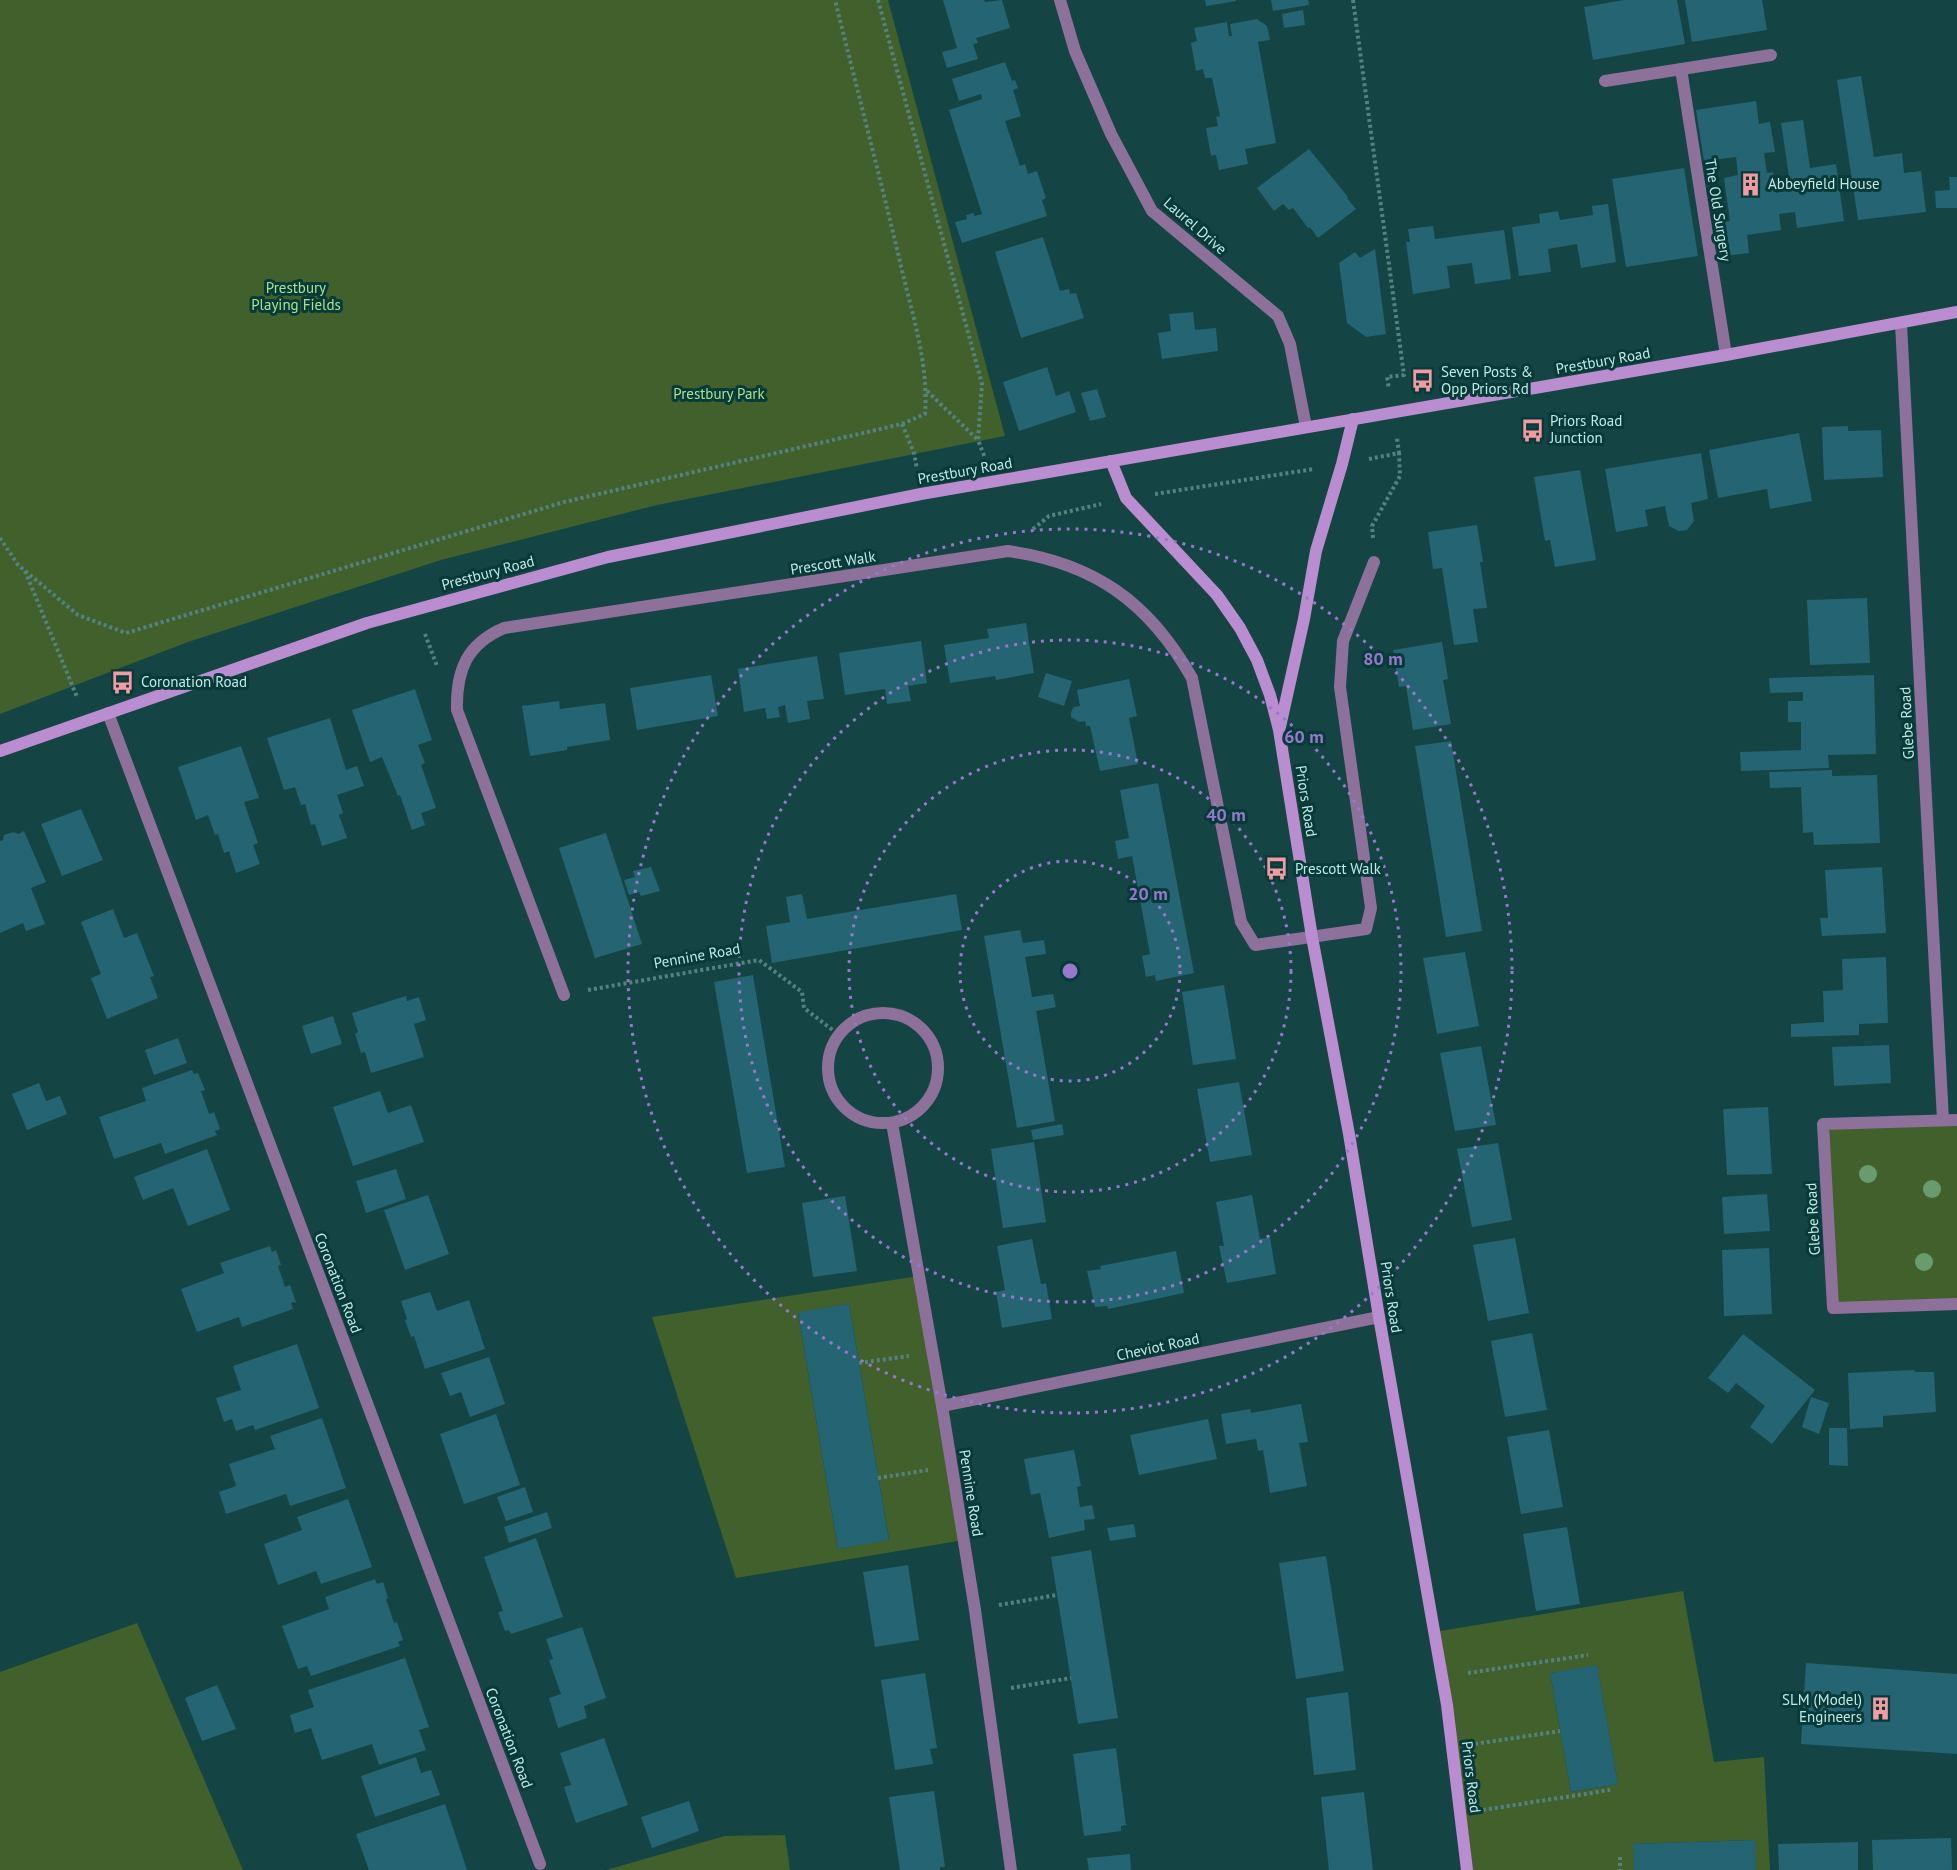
<svg xmlns="http://www.w3.org/2000/svg" width="1957" height="1870" viewBox="0 0 1957 1870" font-family="'PT Sans',sans-serif">
<style>
.green{fill:#41602c;fill-rule:evenodd}
.building{fill:#256472}
.lines{fill:none;stroke-linecap:round;stroke-linejoin:round}
.path{stroke:#558281;stroke-width:4;stroke-dasharray:3 3;stroke-linecap:butt}
.service{stroke:#8d719a;stroke-width:12}
.minor{stroke:#8d719a;stroke-width:12}
.secondary{stroke:#b98dcf;stroke-width:12}
.tree{fill:#699b6c}
.ring{fill:none;stroke:#9778cf;stroke-width:3;stroke-dasharray:3 6}
.labels{text-anchor:middle;stroke-width:6;stroke-linejoin:round;paint-order:stroke}
.poi-label{font-size:15px;fill:#c0e9e7;stroke:#073a39;text-anchor:start}
.street-label{font-size:15px;fill:#c0e9e7;stroke:#073a39}
.park-label{font-size:15px;fill:#ade28d;stroke:#073a39}
.centre{fill:#9778cf;stroke:#073a39;stroke-width:3}
.ring-label{font-size:18px;text-anchor:middle;font-weight:bold;fill:#9778cf;stroke:#073a39;stroke-width:6;stroke-linejoin:round;paint-order:stroke}
</style>
<rect width="100%" height="100%" fill="#154444"/>
<g class="green">
<polygon points="0,0 888,0 1005,436 657,505 441,560 188,642 0,714"/>
<polygon points="1957,1120 1957,1304 1833,1308 1823,1124"/>
<path d="M919,1276L964,1540L736,1578L652,1317ZM849,1304L889,1539L838,1549L798,1313Z"/>
<path d="M1683,1591L1714,1762L1764,1757L1770,1870H1756L1754,1840L1634,1844V1870H1467L1434,1632ZM1597,1666L1618,1784L1571,1792L1550,1673Z"/>
<polygon points="137,1623 243,1870 0,1870 0,1672"/>
<polygon points="785,1835 790,1870 606,1870 725,1836"/>
</g>
<g class="building">
<polygon points="943,0 984,0 985,2 1002,0 1010,28 976,38 978,43 973,44 978,59 947,68 942,52 957,48"/>
<polygon points="1205,0 1236,0 1236,1 1206,6"/>
<polygon points="1271,0 1308,0 1309,5 1273,11"/>
<polygon points="1624,0 1677,0 1685,44 1593,60 1584,7"/>
<polygon points="1685,0 1762,0 1767,30 1692,42"/>
<polygon points="1303,10 1305,25 1284,28 1282,14"/>
<polygon points="1257,19 1267,26 1270,40 1258,42 1276,143 1245,149 1248,164 1219,170 1216,155 1211,156 1206,128 1218,126 1216,117 1220,116 1212,78 1205,78 1203,69 1196,71 1191,43 1197,41 1194,28 1227,22 1229,36 1232,36 1230,24"/>
<polygon points="1005,62 1012,81 1015,80 1018,88 1013,90 1021,116 1005,121 1020,166 1025,164 1028,174 1037,171 1046,198 1042,200 1047,216 962,243 955,222 967,219 966,215 974,213 974,216 982,214 949,110 982,99 981,94 959,101 952,79"/>
<polygon points="1861,76 1874,157 1902,153 1904,173 1921,171 1926,212 1858,220 1837,80"/>
<polygon points="1756,101 1759,124 1770,122 1775,152 1764,153 1767,173 1773,172 1776,193 1791,190 1781,123 1803,120 1810,168 1836,164 1844,221 1797,228 1795,212 1779,214 1781,230 1747,235 1749,253 1717,257 1713,224 1730,221 1724,178 1738,175 1736,157 1704,161 1696,110"/>
<polygon points="1309,149 1348,197 1347,198 1356,209 1318,238 1310,227 1308,228 1293,208 1289,210 1283,204 1274,211 1257,188"/>
<polygon points="1684,168 1698,256 1626,267 1612,179"/>
<polygon points="1949,177 1957,177 1957,208 1936,208 1935,191 1950,190"/>
<polygon points="1608,204 1616,262 1581,268 1577,244 1548,249 1551,272 1519,276 1512,227 1540,223 1539,214 1558,211 1560,220 1593,215 1592,206"/>
<polygon points="1433,226 1435,239 1504,230 1511,279 1475,284 1472,263 1447,266 1450,288 1413,294 1406,242 1410,242 1408,229"/>
<polygon points="1043,237 1060,291 1069,289 1070,294 1076,293 1084,318 1021,338 995,252"/>
<polygon points="1375,249 1386,334 1366,337 1347,323 1339,263 1355,252 1360,258"/>
<polygon points="1193,312 1195,330 1216,328 1218,351 1162,359 1158,333 1171,331 1169,314"/>
<polygon points="1047,367 1056,396 1069,391 1076,412 1019,431 1003,382"/>
<polygon points="1097,389 1106,417 1090,421 1081,393"/>
<polygon points="1848,426 1848,431 1881,430 1883,477 1824,480 1822,427"/>
<polygon points="1799,433 1812,501 1770,509 1767,489 1718,498 1709,450"/>
<polygon points="1701,453 1708,499 1691,503 1694,521 1687,530 1679,531 1669,526 1665,506 1645,510 1648,526 1616,532 1605,469"/>
<polygon points="1580,470 1596,560 1555,567 1550,540 1545,541 1534,477"/>
<polygon points="1477,525 1483,562 1480,562 1487,608 1473,609 1478,642 1454,645 1442,568 1433,569 1428,532"/>
<polygon points="1867,598 1870,663 1810,665 1807,600"/>
<polygon points="1026,623 1034,673 996,680 995,676 950,683 944,645 989,638 987,629"/>
<polygon points="921,641 927,683 908,686 911,701 887,704 885,689 845,695 839,653"/>
<polygon points="1442,642 1448,679 1443,680 1451,724 1413,730 1406,686 1399,687 1393,650"/>
<polygon points="817,656 824,699 807,701 810,719 788,723 785,705 778,707 780,717 767,719 765,708 744,712 738,669"/>
<polygon points="1046,673 1072,681 1064,706 1038,697"/>
<polygon points="711,675 718,716 637,730 630,688"/>
<polygon points="1874,675 1876,754 1828,755 1829,768 1741,771 1740,752 1801,750 1801,722 1788,722 1788,701 1803,701 1803,692 1770,693 1769,678"/>
<polygon points="1129,679 1137,716 1129,718 1138,764 1100,771 1090,726 1086,726 1085,721 1079,722 1071,717 1071,712 1074,707 1080,706 1077,690"/>
<polygon points="415,689 432,740 418,745 425,763 421,765 436,808 421,813 425,825 412,830 400,795 398,796 382,757 370,762 352,710"/>
<polygon points="559,701 560,709 605,703 610,740 567,747 567,750 530,756 522,706"/>
<polygon points="330,718 346,770 357,766 364,786 337,795 343,813 339,815 347,838 322,846 315,824 311,825 305,804 301,805 295,787 284,790 267,738"/>
<polygon points="1451,741 1482,931 1446,937 1415,746"/>
<polygon points="241,746 259,798 244,802 258,843 253,845 260,864 236,873 229,851 224,853 218,834 215,835 208,815 196,820 178,767"/>
<polygon points="1832,770 1832,776 1877,775 1880,843 1814,845 1813,832 1803,833 1801,787 1770,788 1769,772"/>
<polygon points="1158,783 1194,973 1156,981 1155,975 1146,977 1142,956 1150,954 1132,856 1118,859 1115,841 1129,838 1120,790"/>
<polygon points="81,809 103,860 62,876 41,824"/>
<polygon points="24,831 46,882 31,888 45,924 26,931 23,923 0,933 0,841 3,840 4,835 13,832 19,834"/>
<polygon points="606,833 642,944 595,958 559,848"/>
<polygon points="651,867 660,891 641,896 639,892 629,895 624,880 635,877 633,871"/>
<polygon points="1882,867 1886,933 1822,936 1820,918 1828,918 1825,870"/>
<polygon points="802,894 807,919 956,894 962,930 772,963 766,926 790,922 786,897"/>
<polygon points="113,909 124,938 137,933 154,976 150,977 158,998 107,1019 91,978 101,974 81,922"/>
<polygon points="1020,930 1023,943 1044,940 1046,954 1025,957 1032,997 1053,994 1056,1007 1036,1011 1055,1121 1017,1128 984,936"/>
<polygon points="1465,952 1479,1026 1437,1034 1423,958"/>
<polygon points="1886,957 1888,1023 1859,1024 1859,1035 1791,1037 1791,1024 1824,1022 1823,991 1843,990 1842,959"/>
<polygon points="753,975 785,1167 747,1173 714,982"/>
<polygon points="1224,985 1236,1059 1193,1065 1182,992"/>
<polygon points="406,996 407,1001 419,997 426,1020 414,1024 424,1057 371,1073 365,1052 361,1053 355,1034 358,1032 352,1013"/>
<polygon points="333,1016 342,1044 311,1054 302,1026"/>
<polygon points="178,1038 187,1063 154,1075 145,1050"/>
<polygon points="1889,1045 1891,1083 1834,1086 1832,1047"/>
<polygon points="1481,1046 1496,1125 1455,1131 1440,1053"/>
<polygon points="192,1070 194,1074 198,1073 205,1090 201,1091 209,1114 214,1112 220,1129 215,1131 217,1135 165,1154 161,1143 114,1159 99,1117 146,1101 142,1088"/>
<polygon points="1239,1082 1252,1155 1210,1162 1197,1089"/>
<polygon points="39,1083 46,1101 60,1096 67,1114 27,1130 12,1094"/>
<polygon points="380,1091 388,1113 411,1105 424,1142 353,1166 333,1107"/>
<polygon points="1768,1107 1772,1174 1727,1175 1723,1109"/>
<polygon points="1062,1124 1064,1135 1033,1140 1031,1130"/>
<polygon points="1034,1142 1046,1222 1003,1228 991,1149"/>
<polygon points="1498,1143 1512,1220 1472,1227 1457,1149"/>
<polygon points="207,1149 230,1210 188,1226 173,1188 143,1200 134,1177"/>
<polygon points="396,1169 406,1199 366,1213 356,1181"/>
<polygon points="1767,1194 1770,1231 1724,1234 1722,1197"/>
<polygon points="428,1195 449,1254 405,1270 384,1210"/>
<polygon points="1252,1195 1260,1239 1270,1237 1276,1274 1227,1283 1219,1246 1224,1246 1216,1202"/>
<polygon points="845,1196 857,1271 813,1277 802,1203"/>
<polygon points="1515,1238 1529,1313 1488,1321 1473,1245"/>
<polygon points="1032,1239 1041,1284 1046,1283 1052,1319 1002,1328 996,1292 1005,1290 997,1246"/>
<polygon points="270,1246 272,1252 276,1250 281,1265 278,1266 285,1287 290,1285 296,1302 291,1303 293,1309 242,1327 239,1317 197,1332 181,1289 224,1273 220,1263"/>
<polygon points="1769,1248 1772,1314 1724,1316 1722,1250"/>
<polygon points="1176,1251 1184,1293 1108,1309 1107,1306 1095,1307 1087,1271 1101,1269 1100,1266"/>
<polygon points="430,1292 437,1311 469,1300 485,1349 425,1369 414,1336 411,1337 405,1320 407,1319 401,1301"/>
<polygon points="849,1304 889,1540 838,1549 798,1312"/>
<polygon points="1532,1333 1547,1410 1505,1417 1491,1341"/>
<polygon points="1743,1334 1815,1390 1772,1444 1750,1427 1765,1406 1736,1383 1728,1393 1708,1378"/>
<polygon points="297,1344 319,1408 255,1430 253,1425 236,1431 232,1419 224,1422 216,1398 241,1390 233,1366"/>
<polygon points="489,1357 505,1404 470,1417 461,1392 450,1396 441,1373"/>
<polygon points="1914,1370 1915,1372 1934,1372 1936,1412 1883,1416 1883,1427 1850,1429 1848,1373"/>
<polygon points="1811,1397 1829,1403 1819,1434 1802,1427"/>
<polygon points="1301,1404 1308,1442 1299,1443 1307,1486 1270,1493 1263,1450 1258,1451 1256,1439 1226,1444 1221,1414 1250,1409 1251,1413"/>
<polygon points="496,1414 520,1485 464,1504 440,1434"/>
<polygon points="322,1418 346,1488 290,1506 286,1494 226,1514 219,1492 236,1486 229,1464 275,1449 270,1436"/>
<polygon points="1208,1419 1217,1459 1139,1475 1130,1435"/>
<polygon points="1829,1428 1847,1428 1848,1466 1829,1465"/>
<polygon points="1549,1430 1563,1507 1521,1514 1507,1437"/>
<polygon points="1074,1450 1081,1486 1077,1487 1080,1507 1092,1505 1095,1519 1084,1520 1085,1530 1049,1538 1040,1493 1031,1495 1024,1459"/>
<polygon points="525,1487 533,1512 506,1521 497,1497"/>
<polygon points="348,1499 372,1567 321,1584 316,1571 278,1585 264,1544 302,1530 297,1517"/>
<polygon points="547,1512 552,1528 509,1543 504,1527"/>
<polygon points="1134,1524 1136,1537 1110,1541 1107,1528"/>
<polygon points="1567,1527 1580,1604 1536,1611 1523,1534"/>
<polygon points="536,1538 563,1617 511,1634 509,1630 505,1631 498,1612 503,1611 484,1557"/>
<polygon points="1091,1550 1118,1718 1078,1724 1051,1557"/>
<polygon points="1326,1556 1344,1671 1296,1679 1279,1563"/>
<polygon points="908,1565 919,1640 875,1647 863,1572"/>
<polygon points="375,1579 377,1584 383,1582 388,1598 386,1599 394,1623 397,1622 403,1640 398,1642 400,1646 311,1676 307,1666 298,1669 282,1626 329,1609 325,1597"/>
<polygon points="582,1627 606,1698 584,1706 587,1718 558,1728 549,1698 561,1694 549,1660 553,1659 546,1639"/>
<polygon points="405,1658 429,1727 419,1730 426,1750 379,1765 372,1744 322,1760 311,1728 295,1733 290,1715 314,1707 308,1690"/>
<polygon points="1806,1663 1957,1674 1957,1754 1801,1744"/>
<polygon points="1597,1665 1618,1784 1571,1792 1550,1673"/>
<polygon points="925,1673 937,1748 930,1749 933,1764 895,1770 881,1680"/>
<polygon points="217,1685 236,1729 202,1741 185,1698"/>
<polygon points="1348,1692 1356,1770 1314,1775 1306,1698"/>
<polygon points="604,1738 628,1805 576,1823 564,1787 571,1785 560,1753"/>
<polygon points="1116,1748 1126,1825 1121,1826 1121,1831 1084,1836 1073,1754"/>
<polygon points="416,1757 421,1773 431,1770 440,1795 375,1817 361,1776"/>
<polygon points="934,1791 945,1867 940,1867 940,1870 900,1870 889,1797"/>
<polygon points="1364,1792 1373,1870 1329,1870 1321,1797"/>
<polygon points="689,1801 699,1831 652,1848 641,1817"/>
<polygon points="445,1804 467,1870 369,1870 356,1834"/>
<polygon points="1951,1838 1952,1870 1873,1870 1872,1840"/>
<polygon points="1755,1840 1756,1870 1634,1870 1633,1844"/>
<polygon points="1858,1842 1858,1870 1779,1870 1778,1844"/>
<polygon points="1130,1854 1131,1870 1089,1870 1087,1858"/>
</g>
<g class="lines">
<g class="path">
<polyline points="878,0 982,384 978,440 985,458"/>
<polyline points="1353,0 1404,375 1387,377 1389,389"/>
<polyline points="927,391 978,440"/>
<polyline points="902,424 914,453 917,469"/>
<polyline points="1369,459 1399,453 1397,438"/>
<polyline points="1155,494 1314,469"/>
<polyline points="1033,529 1049,516 1101,504"/>
<path d="M0,538L18,565L78,615L126,633L564,502L902,424L925,414C929,364 912,314 901,266C880,177 857,89 835,0"/>
<polyline points="1373,538 1372,526 1400,476 1399,453"/>
<polyline points="25,571 77,697"/>
<polyline points="425,634 437,666"/>
<polyline points="588,990 759,960 802,992 804,1008 839,1035"/>
<polyline points="859,1363 909,1356"/>
<polyline points="878,1478 928,1470"/>
<polyline points="999,1605 1057,1595"/>
<polyline points="1468,1673 1588,1655"/>
<polyline points="1011,1688 1071,1678"/>
<polyline points="1475,1744 1560,1731"/>
<polyline points="1483,1810 1610,1790"/>
<polyline points="1620,1857 1620,1870"/>
</g>
<g class="service">
<polyline points="1681,69 1726,355"/>
<polyline points="1605,81 1771,55"/>
</g>
<g class="minor">
<polyline points="1060,0 1075,51 1111,134 1152,211 1278,316 1290,344 1306,427"/>
<polyline points="1901,324 1943,1120"/>
<polyline points="108,713 540,1864"/>
<path d="M564,995L457,710C456,670 467,644 504,628L1008,551C1094,563 1149,602 1192,678L1241,922L1255,945L1366,929L1371,908L1340,687L1343,641L1374,562"/>
<circle cx="883" cy="1068" r="55"/>
<polyline points="1957,1120 1823,1124 1833,1308 1957,1304"/>
<polyline points="892,1123 942,1406 975,1610 1011,1870"/>
<polyline points="942,1406 1379,1317"/>
</g>
<g class="secondary">
<polyline points="1111,461 1126,498 1217,595 1240,628 1257,660 1270,695 1279,730 1312,937 1349,1134 1379,1317 1447,1705 1467,1870"/>
<polyline points="1280,727 1304,619 1316,551 1342,464 1353,419"/>
<polyline points="0,751 367,623 608,557 921,494 1726,355 1957,312"/>
</g>
</g>
<g class="tree">
<circle cx="1868" cy="1174" r="9"/>
<circle cx="1932" cy="1189" r="9"/>
<circle cx="1924" cy="1262" r="9"/>
</g>
<g class="ring">
<circle cx="1070" cy="971" r="110"/>
<circle cx="1070" cy="971" r="221"/>
<circle cx="1070" cy="971" r="331"/>
<circle cx="1070" cy="971" r="442"/>
</g>
<defs>
<symbol id="building-bare" viewBox="-9 -9 18 18"><path d="M-4-6H4V6H1V3H-1V6H-4ZM-2.5-4.3h1.7v1.8h-1.7ZM.8-4.3h1.7v1.8H.8ZM-2.5-1h1.7V.8h-1.7ZM.8-1h1.7V.8H.8Z" fill="#f49aa2" stroke="#073a39" stroke-width="2.5" paint-order="stroke"/></symbol>
<symbol id="bus-bare" viewBox="-9 -9 18 18"><path d="M-5-6H5V4H4V6H2V4H-2V6H-4V4H-5ZM-3.5-4V0h7V-4ZM-3.5 1.2v1.5H-2V1.2ZM2 1.2v1.5H3.5V1.2Z" fill="#f49aa2" stroke="#073a39" stroke-width="2.5" paint-order="stroke"/></symbol>
</defs>
<g fill-rule="evenodd">
<use href="#building-bare" x="1734" y="168" width="33" height="33"/>
<use href="#bus-bare" x="1406" y="364" width="33" height="33"/>
<use href="#bus-bare" x="1516" y="414" width="33" height="33"/>
<use href="#bus-bare" x="106" y="666" width="33" height="33"/>
<use href="#bus-bare" x="1260" y="852" width="33" height="33"/>
<use href="#building-bare" x="1864" y="1692" width="33" height="33"/>
</g>
<g class="labels">
<g class="poi-label">
<text x="1768" y="189">Abbeyfield House</text>
<text x="1441" y="377">Seven Posts &amp;<tspan x="1441" dy="17">Opp Priors Rd</tspan></text>
<text x="1550" y="426">Priors Road<tspan x="1550" dy="17">Junction</tspan></text>
<text x="141" y="687">Coronation Road</text>
<text x="1295" y="874">Prescott Walk</text>
<text x="1862" y="1705" text-anchor="end">SLM (Model)<tspan x="1862" dy="17">Engineers</tspan></text>
</g>
<g class="street-label">
<text transform="translate(1718 210) rotate(81)" y="5">The Old Surgery</text>
<text transform="translate(1195 226) rotate(41)" y="5">Laurel Drive</text>
<text transform="translate(1603 361) rotate(-10)" y="5">Prestbury Road</text>
<text transform="translate(965 471) rotate(-10)" y="5">Prestbury Road</text>
<text transform="translate(833 563) rotate(-9)" y="5">Prescott Walk</text>
<text transform="translate(488 573) rotate(-15)" y="5">Prestbury Road</text>
<text transform="translate(1907 723) rotate(-93)" y="5">Glebe Road</text>
<text transform="translate(1306 801) rotate(81)" y="5">Priors Road</text>
<text transform="translate(697 956) rotate(-10)" y="5">Pennine Road</text>
<text transform="translate(1813 1219) rotate(-93)" y="5">Glebe Road</text>
<text transform="translate(338 1283) rotate(69)" y="5">Coronation Road</text>
<text transform="translate(1391 1297) rotate(81)" y="5">Priors Road</text>
<text transform="translate(1158 1347) rotate(-12)" y="5">Cheviot Road</text>
<text transform="translate(971 1493) rotate(81)" y="5">Pennine Road</text>
<text transform="translate(509 1738) rotate(69)" y="5">Coronation Road</text>
<text transform="translate(1471 1777) rotate(83)" y="5">Priors Road</text>
</g>
<g class="park-label">
<text x="296" y="293">Prestbury<tspan x="296" dy="17">Playing Fields</tspan></text>
<text x="719" y="399">Prestbury Park</text>
</g>
</g>
<circle cx="1070" cy="971" r="9" class="centre"/>
<g class="ring-label">
<text x="1383" y="665">80 m</text>
<text x="1304" y="743">60 m</text>
<text x="1226" y="821">40 m</text>
<text x="1148" y="900">20 m</text>
</g>
</svg>
